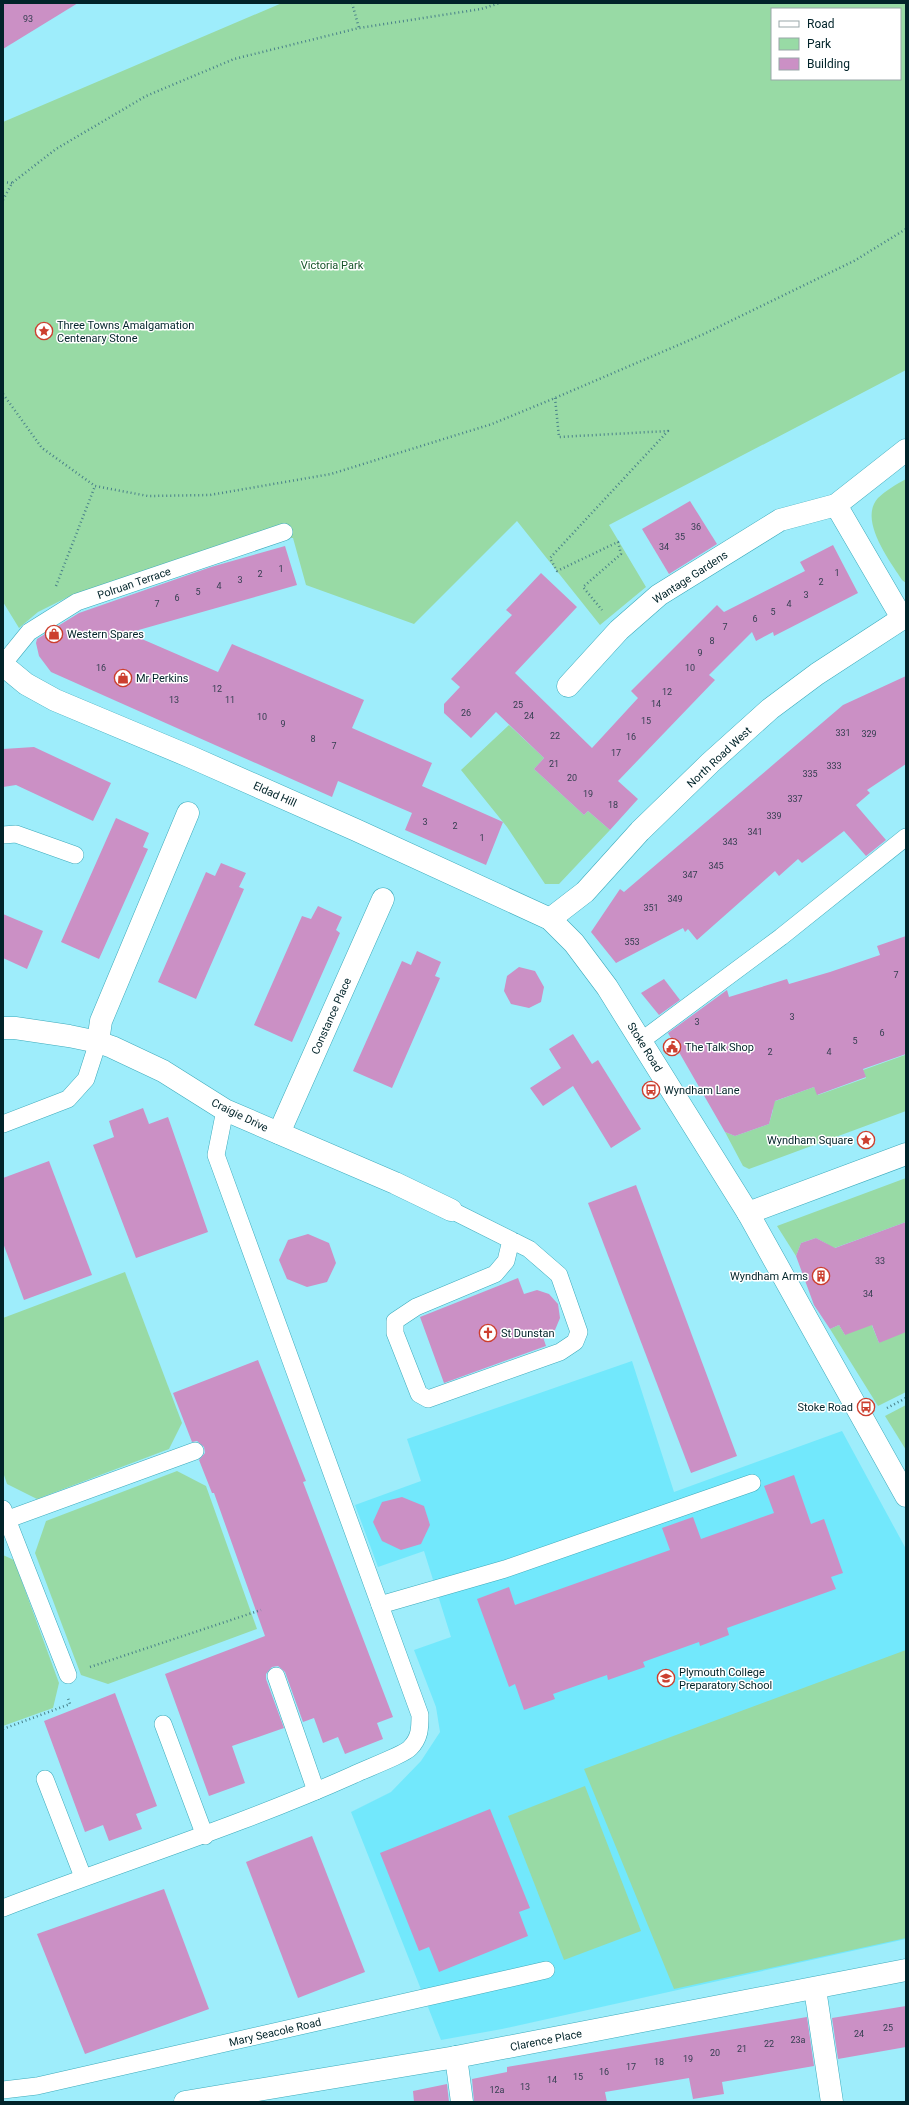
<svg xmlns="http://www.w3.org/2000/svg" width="909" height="2105" viewBox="0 0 909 2105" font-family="Roboto,sans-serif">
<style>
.built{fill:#72e8fc}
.green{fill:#98daa5;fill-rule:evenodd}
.building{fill:#cb90c5}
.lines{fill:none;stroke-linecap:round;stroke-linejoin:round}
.service-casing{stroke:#3caabb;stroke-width:18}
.minor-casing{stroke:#3caabb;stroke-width:23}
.tertiary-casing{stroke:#3caabb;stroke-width:23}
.path{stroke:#498089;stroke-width:2.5;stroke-dasharray:1 3;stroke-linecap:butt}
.service{stroke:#fff;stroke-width:17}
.minor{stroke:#fff;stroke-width:22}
.tertiary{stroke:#fff;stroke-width:22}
.labels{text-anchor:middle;stroke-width:3;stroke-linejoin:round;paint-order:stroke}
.number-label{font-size:9px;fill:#343e50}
.park-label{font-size:11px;fill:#165329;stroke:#fff}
.poi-label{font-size:11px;fill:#012329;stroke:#fff;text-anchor:start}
.street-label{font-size:11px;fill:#012329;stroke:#fff}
</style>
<rect width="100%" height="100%" fill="#9eedfb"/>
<polygon class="built" points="632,1361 674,1492 842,1431 906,1549 906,1939 502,2029 441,2040 351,1812 391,1792 421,1761 440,1732 436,1707 414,1650 451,1637 424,1551 378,1567 355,1505 421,1481 407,1439"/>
<g class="green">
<path d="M282,3H906V370L609,525L646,587L600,625L517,521L414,624L306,585L293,538H281L70,596L38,612L19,628L3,602V122ZM772,9H900V79H772Z"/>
<path d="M906,479V583L902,580C890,561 858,520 878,498C885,491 897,484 906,479Z"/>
<polygon points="509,725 544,758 534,769 584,815 588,811 610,830 559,884 545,884 507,827 461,770"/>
<polygon points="905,1055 906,1111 749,1169 743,1166 725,1132 735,1136 769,1124 773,1110 770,1103 814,1087 818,1095 866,1078 863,1070"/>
<polygon points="906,1178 906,1222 829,1250 827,1244 816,1238 801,1243 796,1256 777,1226"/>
<polygon points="125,1272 182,1423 169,1449 37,1499 7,1484 3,1472 3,1318"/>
<polygon points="858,1291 879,1343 906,1323 906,1392 878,1406 830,1329 839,1325 845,1335"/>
<polygon points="906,1405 906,1450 885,1416"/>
<polygon points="177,1471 206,1486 257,1629 108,1684 81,1675 35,1553 46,1521"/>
<polygon points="3,1555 14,1560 59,1683 53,1708 3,1726"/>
<polygon points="906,1650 906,1938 674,1989 584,1769"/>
<polygon points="585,1786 641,1931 564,1960 508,1816"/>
</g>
<g class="building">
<polygon points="3,3 78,3 3,49"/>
<polygon points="690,501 717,544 669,574 642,529"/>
<polygon points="833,545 858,593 774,636 773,632 756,641 752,632 709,675 715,680 618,781 638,799 610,830 588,811 584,815 534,769 544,758 496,712 471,738 444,713 444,704 460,687 451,679 512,615 506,610 541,573 577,607 515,673 592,748 638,698 631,691 717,605 724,612 805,571 800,562"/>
<polygon points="285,546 297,585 128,633 218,672 232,644 364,700 352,728 432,763 422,786 503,822 486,865 405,830 412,813 338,781 332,797 51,672 39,656 36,643 37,639 79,613 211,567"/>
<polygon points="906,676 906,764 867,790 870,793 856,805 886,840 866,856 844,831 802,863 798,859 779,876 775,871 697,940 688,929 685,932 683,928 616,963 591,932 620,889 624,892 843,705"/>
<polygon points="34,747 111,783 93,821 16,785 3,787 3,749"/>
<polygon points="116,818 149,833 143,847 148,849 99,959 61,942"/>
<polygon points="221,863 246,873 239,887 244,889 196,999 158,982 206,872 215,876"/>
<polygon points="318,906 342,917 336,930 340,933 292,1042 254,1025 302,916 311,919"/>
<polygon points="3,914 43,931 27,969 3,958"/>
<polygon points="906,936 906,1054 863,1069 866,1077 817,1095 814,1087 775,1101 769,1124 735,1136 725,1132 668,1033 727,990 729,997 787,979 789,984 830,972 880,955 877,946"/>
<polygon points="417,951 441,962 435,976 440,978 392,1088 353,1071 402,961 411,965"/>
<polygon points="519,967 535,971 544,987 541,1002 529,1008 511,1004 504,991 507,976"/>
<polygon points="664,979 680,1000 659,1015 641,993"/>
<polygon points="573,1034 592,1064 598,1060 641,1129 611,1148 573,1086 543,1106 530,1088 561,1068 549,1049"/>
<polygon points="143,1108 149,1124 168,1117 208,1232 136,1258 93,1145 114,1137 109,1121"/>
<polygon points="49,1161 92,1275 24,1300 3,1243 3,1178"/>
<polygon points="636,1185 737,1456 691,1473 588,1203"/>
<polygon points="906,1222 906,1332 879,1343 872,1325 845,1335 839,1325 830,1329 814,1305 796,1256 801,1243 816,1238 835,1248"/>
<polygon points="308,1234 329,1243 336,1263 327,1282 307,1287 287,1279 279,1260 288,1240"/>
<polygon points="518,1278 524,1294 537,1290 549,1294 558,1304 560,1318 555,1330 543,1337 546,1346 444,1383 420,1317"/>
<polygon points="258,1360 306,1481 303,1482 393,1717 377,1723 383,1739 345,1754 338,1737 323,1743 314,1718 303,1722 285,1672 278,1666 272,1667 266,1674 266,1679 284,1728 232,1746 245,1783 209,1796 165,1674 265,1636 214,1493 212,1493 199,1460 205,1453 204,1447 197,1441 192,1442 173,1393"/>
<polygon points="794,1475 811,1524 824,1519 843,1573 831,1577 836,1589 727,1628 729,1635 700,1646 699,1642 643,1662 645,1667 608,1680 607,1675 553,1694 555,1699 524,1710 515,1684 509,1687 477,1599 509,1587 515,1605 670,1550 662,1528 693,1517 701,1539 774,1513 764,1486"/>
<polygon points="402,1497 424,1506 430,1525 421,1544 401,1550 382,1541 373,1522 382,1502"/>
<polygon points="115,1693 157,1806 136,1814 142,1829 109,1841 103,1825 85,1832 44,1721"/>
<polygon points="490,1809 530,1908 519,1912 528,1936 439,1972 429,1947 419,1951 380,1853"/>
<polygon points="312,1836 365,1972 298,1998 246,1862"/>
<polygon points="164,1889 209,2009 85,2054 37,1934"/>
<polygon points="906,2006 906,2047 838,2059 832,2018"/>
<polygon points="807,2017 814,2066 722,2082 724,2094 693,2099 689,2078 605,2092 607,2102 474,2102 472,2079 507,2072 507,2067"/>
<polygon points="447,2084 449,2102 414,2102 413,2091"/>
</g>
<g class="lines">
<defs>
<g id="service">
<polyline points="3,664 29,632 77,602 284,532"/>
<polyline points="3,835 16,834 75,855"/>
<polyline points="641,1041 781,937 906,837"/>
<polyline points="3,1124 68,1099 86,1079 98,1042"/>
<polyline points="451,1210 529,1249 559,1275 579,1332 575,1342 560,1352 428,1399 419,1394 395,1333 395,1321 416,1307 495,1274 506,1261 511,1240"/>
<polyline points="3,1509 68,1675"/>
<polyline points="3,1521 195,1451"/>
<polyline points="380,1605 505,1569 752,1483"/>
<polyline points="276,1676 316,1791"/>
<polyline points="163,1724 205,1836"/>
<polyline points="45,1779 83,1877"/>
<path d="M3,1908C120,1863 239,1826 353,1775C363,1770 405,1754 410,1748C420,1738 420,1728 420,1715L216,1155L225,1110"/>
<polyline points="3,2090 37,2086 546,1970"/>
</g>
<g id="minor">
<polyline points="836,505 902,618"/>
<polyline points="568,686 619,630 659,595 780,520 836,505 906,450"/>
<polyline points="550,919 585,892 640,831 710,763 770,709 817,674 906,616"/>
<polyline points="3,1028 15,1028 69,1036 98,1042 112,1047 163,1071 225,1110 395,1183 451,1210"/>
<polyline points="98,1042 101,1021 188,813"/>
<polyline points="279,1133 383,899"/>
<polyline points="748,1213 906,1154"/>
<polyline points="815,1989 832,2102"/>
<polyline points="456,2057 462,2102"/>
</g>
<g id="tertiary">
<polyline points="3,665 26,684 55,700 191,757 356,830 550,919 574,943 607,987 748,1213 906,1496"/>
<polyline points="185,2102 456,2057 906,1970"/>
</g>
</defs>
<use href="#service" class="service-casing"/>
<use href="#minor" class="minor-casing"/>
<use href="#tertiary" class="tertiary-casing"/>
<g class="path">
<polyline points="352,3 359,28"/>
<polyline points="3,182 12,183"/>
<polyline points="3,200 12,183 56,149 146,96 234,59 359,28 481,9 500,3"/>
<polyline points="3,394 42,448 95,486 148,496 210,495 331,474 492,424 555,398 704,334 854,261 906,229"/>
<polyline points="555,398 559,437 668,431 550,558 557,571 618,542 621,554 583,587 602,610"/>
<polyline points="56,586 95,486"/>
<polyline points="887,1408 906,1398"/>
<polyline points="90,1667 261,1610"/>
<polyline points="3,1729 70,1704 68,1698"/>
</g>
<use href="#service" class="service"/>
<use href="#minor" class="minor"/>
<use href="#tertiary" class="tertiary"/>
</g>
<defs>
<symbol id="sight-ring" viewBox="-11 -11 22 22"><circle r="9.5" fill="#fff" stroke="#cc3f2f" stroke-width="1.5"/><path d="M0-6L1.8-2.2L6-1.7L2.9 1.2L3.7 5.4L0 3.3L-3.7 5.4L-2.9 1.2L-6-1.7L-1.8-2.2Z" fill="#cc3f2f"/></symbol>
<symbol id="shop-ring" viewBox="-11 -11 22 22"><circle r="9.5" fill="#fff" stroke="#cc3f2f" stroke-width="1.5"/><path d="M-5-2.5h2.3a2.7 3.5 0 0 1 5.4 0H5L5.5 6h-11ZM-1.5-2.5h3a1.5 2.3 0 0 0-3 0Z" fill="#cc3f2f"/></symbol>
<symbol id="civic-ring" viewBox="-11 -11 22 22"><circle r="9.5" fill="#fff" stroke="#cc3f2f" stroke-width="1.5"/><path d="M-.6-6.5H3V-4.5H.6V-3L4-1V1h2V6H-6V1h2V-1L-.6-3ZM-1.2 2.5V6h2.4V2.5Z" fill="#cc3f2f"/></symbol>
<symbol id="bus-ring" viewBox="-11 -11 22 22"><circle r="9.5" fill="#fff" stroke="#cc3f2f" stroke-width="1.5"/><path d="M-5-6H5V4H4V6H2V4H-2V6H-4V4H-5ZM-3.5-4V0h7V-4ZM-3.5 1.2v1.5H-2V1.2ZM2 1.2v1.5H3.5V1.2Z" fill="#cc3f2f"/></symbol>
<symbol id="building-ring" viewBox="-11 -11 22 22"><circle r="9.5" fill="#fff" stroke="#cc3f2f" stroke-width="1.5"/><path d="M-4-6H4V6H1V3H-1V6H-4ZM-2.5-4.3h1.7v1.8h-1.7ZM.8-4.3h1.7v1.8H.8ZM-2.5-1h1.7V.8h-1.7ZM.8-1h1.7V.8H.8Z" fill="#cc3f2f"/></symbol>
<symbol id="church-ring" viewBox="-11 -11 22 22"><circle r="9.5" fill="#fff" stroke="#cc3f2f" stroke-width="1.5"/><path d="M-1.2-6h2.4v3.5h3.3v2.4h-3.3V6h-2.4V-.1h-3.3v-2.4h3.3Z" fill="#cc3f2f"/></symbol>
<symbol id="school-ring" viewBox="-11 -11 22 22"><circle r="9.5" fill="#fff" stroke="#cc3f2f" stroke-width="1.5"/><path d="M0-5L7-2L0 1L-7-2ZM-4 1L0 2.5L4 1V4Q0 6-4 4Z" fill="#cc3f2f"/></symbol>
</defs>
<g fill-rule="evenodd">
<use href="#sight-ring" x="34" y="321" width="20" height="20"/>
<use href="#shop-ring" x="44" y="624" width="20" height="20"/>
<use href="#shop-ring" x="113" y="668" width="20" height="20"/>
<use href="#civic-ring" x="662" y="1037" width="20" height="20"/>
<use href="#bus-ring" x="641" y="1080" width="20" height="20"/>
<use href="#sight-ring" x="856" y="1130" width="20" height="20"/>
<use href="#building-ring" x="811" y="1266" width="20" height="20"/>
<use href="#church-ring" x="478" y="1323" width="20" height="20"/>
<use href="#bus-ring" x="856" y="1397" width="20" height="20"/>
<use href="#school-ring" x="656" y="1668" width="20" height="20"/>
</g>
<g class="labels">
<g class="number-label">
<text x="28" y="22">93</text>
<text x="696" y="530">36</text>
<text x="680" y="540">35</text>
<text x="664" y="550">34</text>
<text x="281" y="572">1</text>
<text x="837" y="576">1</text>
<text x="260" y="577">2</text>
<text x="240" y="583">3</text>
<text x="821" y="585">2</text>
<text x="219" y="589">4</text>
<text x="198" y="595">5</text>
<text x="806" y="598">3</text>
<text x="177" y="601">6</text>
<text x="157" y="607">7</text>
<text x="789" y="607">4</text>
<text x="773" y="615">5</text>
<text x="755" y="622">6</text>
<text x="725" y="630">7</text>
<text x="712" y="644">8</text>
<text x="700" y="656">9</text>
<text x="101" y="671">16</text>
<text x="690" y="671">10</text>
<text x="217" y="692">12</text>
<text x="667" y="695">12</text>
<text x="174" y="703">13</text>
<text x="230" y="703">11</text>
<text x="656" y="707">14</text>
<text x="518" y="708">25</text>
<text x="466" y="716">26</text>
<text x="529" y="719">24</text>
<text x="262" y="720">10</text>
<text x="646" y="724">15</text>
<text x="283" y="727">9</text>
<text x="843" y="736">331</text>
<text x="869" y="737">329</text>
<text x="555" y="739">22</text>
<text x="631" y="740">16</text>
<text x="313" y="742">8</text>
<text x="334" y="749">7</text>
<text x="616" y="756">17</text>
<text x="554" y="767">21</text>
<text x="834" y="769">333</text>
<text x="810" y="777">335</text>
<text x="572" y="781">20</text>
<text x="588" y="797">19</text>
<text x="795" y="802">337</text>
<text x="613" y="808">18</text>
<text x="774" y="819">339</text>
<text x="425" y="825">3</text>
<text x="455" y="829">2</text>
<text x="755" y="835">341</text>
<text x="482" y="841">1</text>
<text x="730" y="845">343</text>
<text x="716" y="869">345</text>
<text x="690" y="878">347</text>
<text x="675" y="902">349</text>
<text x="651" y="911">351</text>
<text x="632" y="945">353</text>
<text x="896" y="978">7</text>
<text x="792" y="1020">3</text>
<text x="697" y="1025">3</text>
<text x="882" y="1036">6</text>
<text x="855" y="1044">5</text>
<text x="770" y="1055">2</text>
<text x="829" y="1055">4</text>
<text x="880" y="1264">33</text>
<text x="868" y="1297">34</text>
<text x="888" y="2031">25</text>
<text x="859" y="2037">24</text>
<text x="798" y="2043">23a</text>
<text x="769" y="2047">22</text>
<text x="742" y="2052">21</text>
<text x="715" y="2056">20</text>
<text x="688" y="2062">19</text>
<text x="659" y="2065">18</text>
<text x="631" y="2070">17</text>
<text x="604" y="2075">16</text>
<text x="578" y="2080">15</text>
<text x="552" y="2083">14</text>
<text x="525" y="2090">13</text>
<text x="497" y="2093">12a</text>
</g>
<g class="park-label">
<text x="332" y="269">Victoria Park</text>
</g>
<g class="poi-label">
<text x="57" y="329">Three Towns Amalgamation<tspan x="57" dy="13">Centenary Stone</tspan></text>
<text x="67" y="638">Western Spares</text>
<text x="136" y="682">Mr Perkins</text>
<text x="685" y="1051">The Talk Shop</text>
<text x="664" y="1094">Wyndham Lane</text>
<text x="853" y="1144" text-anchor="end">Wyndham Square</text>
<text x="808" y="1280" text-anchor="end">Wyndham Arms</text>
<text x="501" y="1337">St Dunstan</text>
<text x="853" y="1411" text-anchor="end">Stoke Road</text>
<text x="679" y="1676">Plymouth College<tspan x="679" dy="13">Preparatory School</tspan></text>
</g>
<g class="street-label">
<text transform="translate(690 577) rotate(-33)" y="4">Wantage Gardens</text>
<text transform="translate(134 583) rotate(-19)" y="4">Polruan Terrace</text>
<text transform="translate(719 757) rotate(-43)" y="4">North Road West</text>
<text transform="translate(275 794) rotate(24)" y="4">Eldad Hill</text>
<text transform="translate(331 1016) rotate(-66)" y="4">Constance Place</text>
<text transform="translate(645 1047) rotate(58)" y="4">Stoke Road</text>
<text transform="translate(240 1115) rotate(26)" y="4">Craigie Drive</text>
<text transform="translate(275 2032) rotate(-13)" y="4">Mary Seacole Road</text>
<text transform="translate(546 2040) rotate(-11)" y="4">Clarence Place</text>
</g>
</g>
<rect width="909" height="2105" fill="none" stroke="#012329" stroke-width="8"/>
<rect x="771" y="8" width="130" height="72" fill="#ffffff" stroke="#99a7a9"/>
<rect x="779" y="21" width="20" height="6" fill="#ffffff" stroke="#99a7a9"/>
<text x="807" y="28" font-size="12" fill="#012329">Road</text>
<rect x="779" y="38" width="20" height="12" fill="#98daa5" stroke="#99a7a9"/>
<text x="807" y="48" font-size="12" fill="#012329">Park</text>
<rect x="779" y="58" width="20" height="12" fill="#cb90c5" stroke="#99a7a9"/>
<text x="807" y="68" font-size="12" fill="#012329">Building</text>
</svg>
